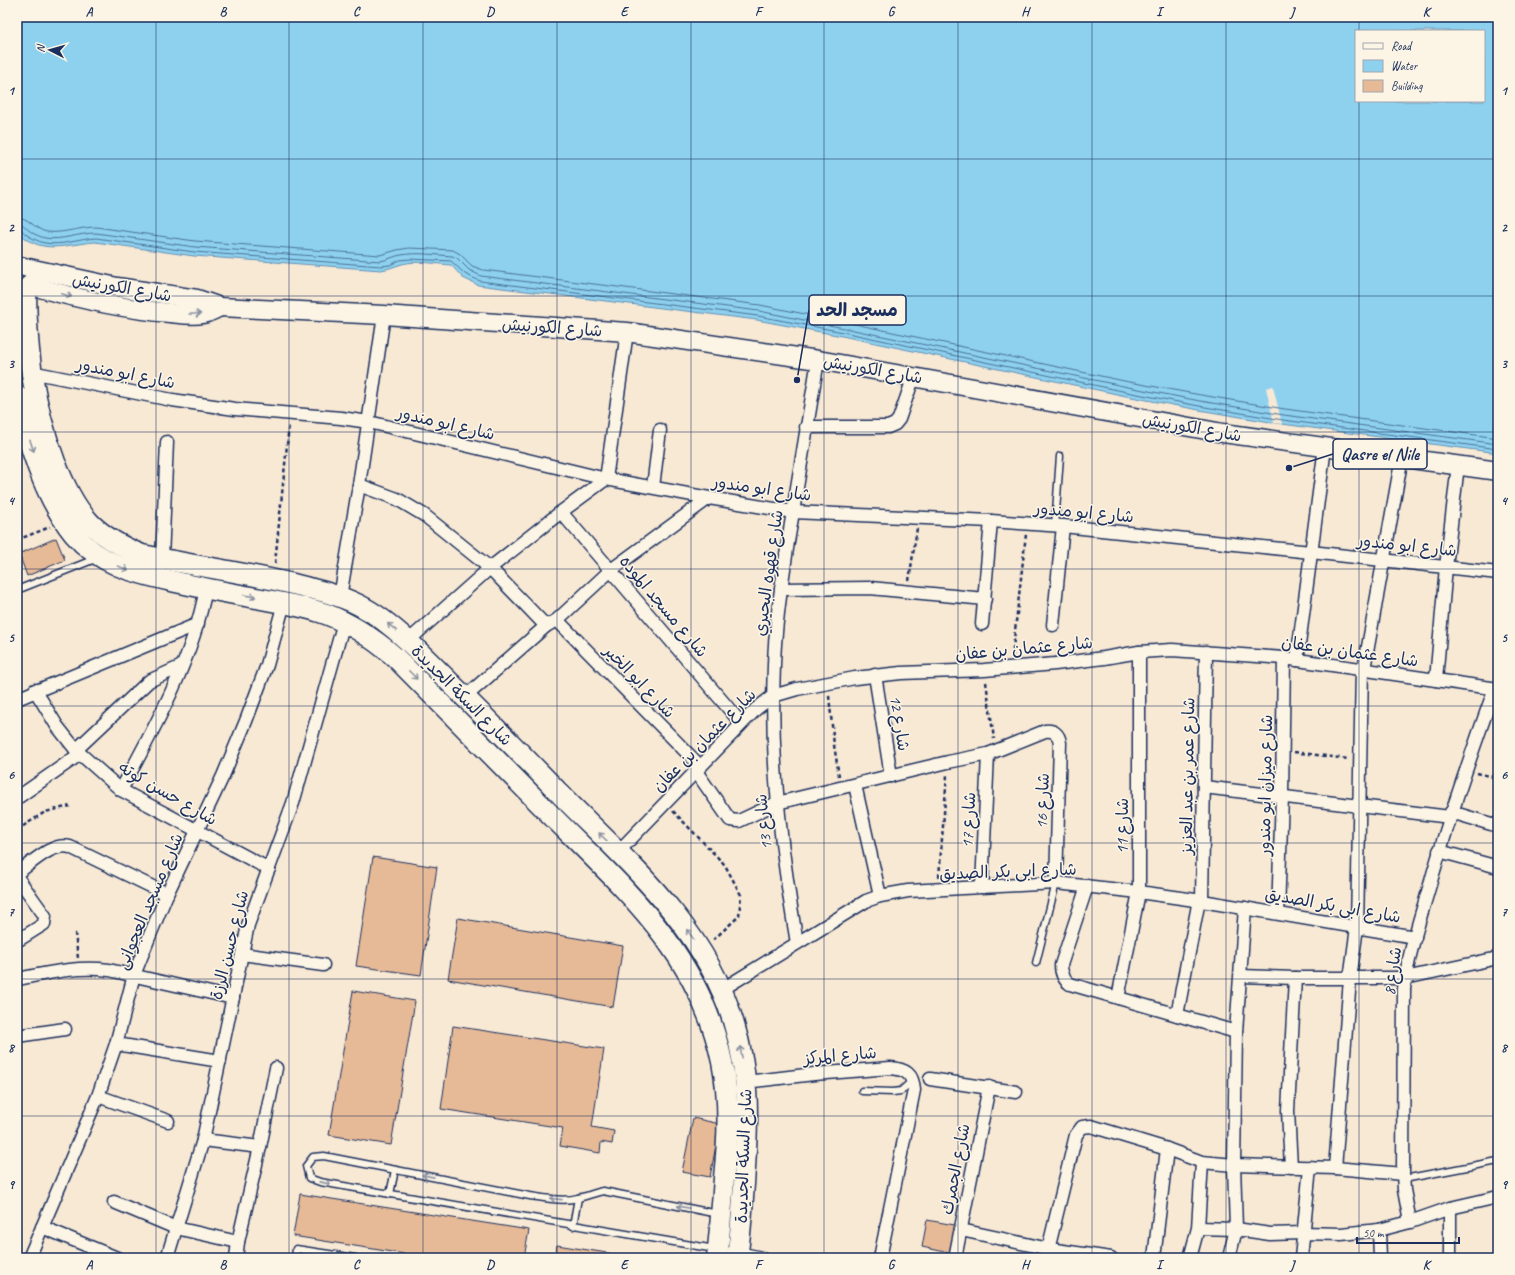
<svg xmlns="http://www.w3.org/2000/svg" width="1515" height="1275" viewBox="0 0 1515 1275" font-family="Caveat,'Playpen Sans Arabic',sans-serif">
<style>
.water{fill:#8ed1ef;stroke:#6090b5;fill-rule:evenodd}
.pier{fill:#f8e9d5}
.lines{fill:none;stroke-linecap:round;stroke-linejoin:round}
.shore{stroke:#497098;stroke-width:1}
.building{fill:#e7ba97;stroke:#1b2f5e}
.lane-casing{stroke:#1b2f5e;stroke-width:9}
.street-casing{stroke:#1b2f5e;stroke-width:15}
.secondary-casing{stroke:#1b2f5e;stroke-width:21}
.primary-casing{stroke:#1b2f5e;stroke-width:23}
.path{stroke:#1b2f5e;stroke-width:2.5;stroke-dasharray:4 3;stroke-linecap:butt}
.lane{stroke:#fcf5e5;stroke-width:6}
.street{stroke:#fcf5e5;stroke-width:12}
.secondary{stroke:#fcf5e5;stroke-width:18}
.primary{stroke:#fcf5e5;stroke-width:20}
.oneway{stroke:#8c92a2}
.grid{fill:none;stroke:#1b2f5e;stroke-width:1;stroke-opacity:0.55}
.labels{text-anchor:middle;stroke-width:3;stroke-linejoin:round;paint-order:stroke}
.street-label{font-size:17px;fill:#1b2f5e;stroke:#fcf5e5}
.leader{fill:none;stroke:#1b2f5e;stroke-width:1.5}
.callout-dot{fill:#1b2f5e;stroke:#fcf5e5;stroke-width:1.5}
.callout{fill:#fcf5e5;stroke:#1b2f5e;stroke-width:1.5}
.callout-label{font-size:18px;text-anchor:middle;font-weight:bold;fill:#1b2f5e}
.neatline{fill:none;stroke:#1b2f5e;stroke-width:1.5}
.grid-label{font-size:13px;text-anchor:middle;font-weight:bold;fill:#1b2f5e}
</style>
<rect width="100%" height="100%" fill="#f8e9d5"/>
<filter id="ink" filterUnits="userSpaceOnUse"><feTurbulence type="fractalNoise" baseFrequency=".025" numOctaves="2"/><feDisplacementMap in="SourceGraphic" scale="8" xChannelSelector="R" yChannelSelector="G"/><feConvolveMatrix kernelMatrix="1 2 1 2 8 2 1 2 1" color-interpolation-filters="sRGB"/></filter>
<g filter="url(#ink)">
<path class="water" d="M17,17H1498V453L1282,424L1199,410L1126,396L842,336L757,320L478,285L463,278L451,265C436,264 417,260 402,264C395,266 389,269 381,270L194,256L95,242C66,244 40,257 17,230ZM1356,31H1484V101H1356Z"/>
<polygon class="pier" points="1273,386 1282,424 1274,423 1266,388"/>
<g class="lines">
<g class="shore">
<path d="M17,217C29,217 35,230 47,232C63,234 80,227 96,227L195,241L380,255L397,250L409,248L453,250L460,254L472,266L483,270L760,305L845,322L1129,382L1201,395L1285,409L1498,438"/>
<path d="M17,223C24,223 25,228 30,231C33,234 41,237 45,238C61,241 79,233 96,233L195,247L380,261C388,260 394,256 401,255C417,252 436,255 452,256L457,258L469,270L481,276L759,311L844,328L1128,387L1200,401L1284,415L1498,444"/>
<path d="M17,228C22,229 23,232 27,235C31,238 40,242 45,243C62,246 79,239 96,238L194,252L381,266L390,265L400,260L410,259L451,261L465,274L480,281L758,316L843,332L1127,392L1199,406L1283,420L1498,449"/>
</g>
</g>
<g class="building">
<polygon points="56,538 65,560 27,576 19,554"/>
<polygon points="373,857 437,867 421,975 356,966"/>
<polygon points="458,918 623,946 613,1007 448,979"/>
<polygon points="353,991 415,1001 391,1145 329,1135"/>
<polygon points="453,1026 604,1049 592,1127 614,1131 612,1144 601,1142 600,1153 560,1146 563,1128 441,1109"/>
<polygon points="693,1118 720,1124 710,1177 682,1172"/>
<polygon points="300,1194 529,1230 524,1258 429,1258 293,1236"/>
<polygon points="927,1220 960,1226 954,1254 922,1247"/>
<polygon points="557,1245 626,1256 625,1258 555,1258"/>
</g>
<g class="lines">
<defs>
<g id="lane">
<polyline points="1055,526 1060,456"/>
<polyline points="17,590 95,559"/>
<polyline points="1036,963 1056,883"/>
<polyline points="862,1091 893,1092 901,1091 913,1080"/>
<polyline points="1404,1179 1498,1161"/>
<polyline points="390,1194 395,1170"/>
<polyline points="573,1226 578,1198"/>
<path d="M715,1249L320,1182L309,1178L306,1166L313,1157L324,1156L530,1196C545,1198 563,1202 578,1198C587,1196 594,1193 603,1191L718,1214"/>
<polyline points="295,1258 296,1249 355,1258"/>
</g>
<g id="street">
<polyline points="31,372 172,400 235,409 341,418 369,422 606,479 709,498 793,512 991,521 1063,526 1311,552 1498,573"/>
<polyline points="806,427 888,427 895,424 899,419 914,376"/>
<polyline points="359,485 397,499 424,515 490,568 546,626"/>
<polyline points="653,487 660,430"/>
<polyline points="561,512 741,723"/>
<polyline points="162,559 167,442"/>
<polyline points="781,589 870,588 985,599"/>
<polyline points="340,597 359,485 384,315"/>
<polyline points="557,620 700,766"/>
<polyline points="982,624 991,521"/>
<polyline points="1053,625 1063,526"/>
<polyline points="408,641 490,568 561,512 606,479 627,332"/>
<polyline points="1297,660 1325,447"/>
<polyline points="1364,669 1402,457"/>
<polyline points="875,675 891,776"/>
<polyline points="1436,680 1446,567 1458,465"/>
<polyline points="35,690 57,726 76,750 121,790 269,869"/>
<polyline points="465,697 546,626 557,620 611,570 709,498"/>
<polyline points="17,699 198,624"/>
<polyline points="76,750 149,681 182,666"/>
<path d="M695,770L730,820L739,821L777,803L948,762L988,754L1045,731C1054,730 1059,734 1060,743L1056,883"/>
<polyline points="855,785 880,896"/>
<polyline points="1204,787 1450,817"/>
<path d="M121,790C155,727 193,659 206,588"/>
<polyline points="17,798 80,754"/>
<polyline points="1451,812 1498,826"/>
<polyline points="1439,851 1498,867"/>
<polyline points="618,852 756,709 773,696 797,689 855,678 901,673 984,670 1055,664 1104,658 1139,652 1172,650 1284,658 1498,689"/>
<path d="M17,873C32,863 52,842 70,847L167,894"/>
<polyline points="17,877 45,916 44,924 17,941"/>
<path d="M1087,886L1061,965C1061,973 1063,979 1070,984L1236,1032"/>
<polyline points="982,887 988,754"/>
<polyline points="1202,901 1206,652"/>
<polyline points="1278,913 1282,796 1284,658"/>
<path d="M797,943C781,850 770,760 774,665C775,624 782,583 788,542C798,481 808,420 818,360"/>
<polyline points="242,954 323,965"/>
<polyline points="1241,976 1295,978 1405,978 1498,958"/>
<path d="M17,979C48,973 77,966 109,970L233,998"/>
<polyline points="721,990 866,901 880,896 908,891 1056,883 1139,892 1202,901 1415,937"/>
<polyline points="1118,998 1139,892 1139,652"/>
<polyline points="1177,1015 1199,900"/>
<polyline points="17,1036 65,1029"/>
<polyline points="116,1044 220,1061"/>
<polyline points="930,1079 1016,1092"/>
<path d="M746,1082L814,1074L890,1068C906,1069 913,1074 914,1090L880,1258"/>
<polyline points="98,1096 168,1121"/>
<polyline points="203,1140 260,1147"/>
<polyline points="1291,1167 1288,1111 1295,978"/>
<polyline points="1335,1168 1350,979 1357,927 1362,669"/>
<polyline points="114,1202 176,1228 238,1242"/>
<path d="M1410,1222L1404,1190L1403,1174L1404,989C1408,955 1419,922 1429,888C1448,821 1471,754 1495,688"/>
<polyline points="42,1227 117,1258"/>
<polyline points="1198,1228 1202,1162"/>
<polyline points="961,1230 1049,1249 1111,1258"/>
<polyline points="1379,1230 1380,1258"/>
<polyline points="733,1252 762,1258"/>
<polyline points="29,1258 98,1096 116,1044 134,975 150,935 167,894 223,776 246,721 267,665 284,603"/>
<polyline points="167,1258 203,1140 248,925 293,803 344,622"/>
<polyline points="236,1258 238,1242 260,1147 276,1068"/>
<polyline points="955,1258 989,1087"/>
<polyline points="1046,1258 1076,1135 1082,1127 1091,1126 1167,1149 1202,1162 1234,1165 1335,1168 1403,1174"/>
<polyline points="1154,1258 1167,1149"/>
<polyline points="1190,1258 1198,1228 1236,1229 1270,1234 1303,1233 1341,1234 1379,1230 1410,1222 1450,1208 1498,1197"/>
<polyline points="1229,1258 1236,1229 1234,1165 1236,1032 1245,908"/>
<polyline points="1301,1258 1310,1167"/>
<polyline points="1450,1258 1450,1208"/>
</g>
<g id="secondary">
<polyline points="24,267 117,287 197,299 220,307 384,315 627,332 818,360 1223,433 1498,471"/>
<path d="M29,285C75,298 121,309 170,313C180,314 192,316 203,314C209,313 214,310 220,307"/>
</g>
<g id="primary">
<path d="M26,292C27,355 33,403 55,462C64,484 74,506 90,523C105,538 122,547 142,555C191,565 240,572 289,583C313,589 337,594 359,605C377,614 393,627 408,641C461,693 514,746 566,800C631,865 706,930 733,1021C751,1078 748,1125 744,1184C742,1209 741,1233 737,1258"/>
<path d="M17,396C28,442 44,497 74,534C101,566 137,573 176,582C202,588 229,593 256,598C279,602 304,606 326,614C352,624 374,639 395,657C445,708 496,759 546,810C622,887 699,951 722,1062C730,1101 728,1139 724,1178C722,1205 720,1231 717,1258"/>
</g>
</defs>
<use href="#lane" class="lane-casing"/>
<use href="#street" class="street-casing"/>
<use href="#secondary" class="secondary-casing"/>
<use href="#primary" class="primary-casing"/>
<g class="path">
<polyline points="17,540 50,527"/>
<polyline points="275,563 289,425"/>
<polyline points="909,581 917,528"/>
<polyline points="1012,657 1026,534"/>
<polyline points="986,682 994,739"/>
<polyline points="829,696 834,745 839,776"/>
<polyline points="1294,752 1348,759"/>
<polyline points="1477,773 1498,778"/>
<polyline points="673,811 725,865 741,895 739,916 712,941"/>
<polyline points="17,830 45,812 70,806"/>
<polyline points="939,877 947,775"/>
<polyline points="75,933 78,958"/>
</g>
<use href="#lane" class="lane"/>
<use href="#street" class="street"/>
<use href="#secondary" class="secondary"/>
<use href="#primary" class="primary"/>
</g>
<defs><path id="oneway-shaft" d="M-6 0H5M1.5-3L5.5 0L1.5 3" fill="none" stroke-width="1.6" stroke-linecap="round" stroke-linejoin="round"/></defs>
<g class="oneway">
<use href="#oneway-shaft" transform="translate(66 295) rotate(15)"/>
<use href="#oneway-shaft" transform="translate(195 314)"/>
<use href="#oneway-shaft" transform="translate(32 446) rotate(71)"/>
<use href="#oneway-shaft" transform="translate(123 568) rotate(22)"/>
<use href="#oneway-shaft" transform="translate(250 596) rotate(10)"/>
<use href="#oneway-shaft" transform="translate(392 627) rotate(-141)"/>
<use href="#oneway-shaft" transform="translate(413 675) rotate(45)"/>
<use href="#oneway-shaft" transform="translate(603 837) rotate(-135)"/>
<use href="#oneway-shaft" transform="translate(690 934) rotate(-125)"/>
<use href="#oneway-shaft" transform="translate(741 1052) rotate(-101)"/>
<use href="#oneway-shaft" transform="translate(428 1176) rotate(-169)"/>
<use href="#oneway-shaft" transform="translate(325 1183) rotate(11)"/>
<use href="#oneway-shaft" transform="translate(556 1199) rotate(-174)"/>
<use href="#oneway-shaft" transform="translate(683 1207) rotate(-169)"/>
</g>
</g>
<path class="grid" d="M156,17V1258M289,17V1258M423,17V1258M557,17V1258M691,17V1258M824,17V1258M958,17V1258M1092,17V1258M1226,17V1258M1359,17V31M1359,101V1258M17,159H1498M17,296H1498M17,432H1498M17,569H1498M17,706H1498M17,843H1498M17,979H1498M17,1116H1498"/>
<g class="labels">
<g class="street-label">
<text transform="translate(122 287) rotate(10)" y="6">شارع الكورنيش</text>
<text transform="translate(552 327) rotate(4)" y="6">شارع الكورنيش</text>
<text transform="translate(873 369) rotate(10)" y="6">شارع الكورنيش</text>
<text transform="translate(126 373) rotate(11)" y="6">شارع ابو مندور</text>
<text transform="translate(446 423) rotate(13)" y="6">شارع ابو مندور</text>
<text transform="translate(1192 427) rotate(10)" y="6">شارع الكورنيش</text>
<text transform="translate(762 488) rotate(8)" y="6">شارع ابو مندور</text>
<text transform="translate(1084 512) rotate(5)" y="6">شارع ابو مندور</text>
<text transform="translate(1407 545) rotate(6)" y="6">شارع ابو مندور</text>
<text transform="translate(768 573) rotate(-82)" y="6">شارع قهوه البحيري</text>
<text transform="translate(664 606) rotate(50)" y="6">شارع مسجد الموده</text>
<text transform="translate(1024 648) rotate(-5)" y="6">شارع عثمان بن عفان</text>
<text transform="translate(1350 651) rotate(8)" y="6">شارع عثمان بن عفان</text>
<text transform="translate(640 681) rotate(46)" y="6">شارع ابو الخير</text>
<text transform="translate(462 695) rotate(45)" y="6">شارع السكة الجديدة</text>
<text transform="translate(900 723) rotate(81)" y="6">شارع 12</text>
<text transform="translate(704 740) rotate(-45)" y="6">شارع عثمان بن عفان</text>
<text transform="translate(1187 776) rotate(-89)" y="6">شارع عمر بن عبد العزيز</text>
<text transform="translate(1265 785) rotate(-89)" y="6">شارع ميزان ابو مندور</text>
<text transform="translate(168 793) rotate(30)" y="6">شارع حسن كوته</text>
<text transform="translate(1042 801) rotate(-88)" y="6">شارع 16</text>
<text transform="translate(968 820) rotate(-87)" y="6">شارع 17</text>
<text transform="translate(763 822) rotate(-96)" y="6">شارع 13</text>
<text transform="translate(1122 826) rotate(-90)" y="6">شارع 11</text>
<text transform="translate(1008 871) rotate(-2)" y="6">شارع ابى بكر الصديق</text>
<text transform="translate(149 901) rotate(-67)" y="6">شارع مسجد العجوانى</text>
<text transform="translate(1333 905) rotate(10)" y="6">شارع ابى بكر الصديق</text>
<text transform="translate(229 945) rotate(-76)" y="6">شارع حسن الرزة</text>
<text transform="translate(1392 971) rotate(-82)" y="6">شارع 8</text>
<text transform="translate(840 1055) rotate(-5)" y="6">شارع المركز</text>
<text transform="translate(743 1156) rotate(-88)" y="6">شارع السكة الجديدة</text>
<text transform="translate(955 1169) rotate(-79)" y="6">شارع الجمرك</text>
</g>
</g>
<path class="leader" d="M797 380L809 310M1289 468L1333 454"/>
<g class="callout-dot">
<circle cx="797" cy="380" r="4"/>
<circle cx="1289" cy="468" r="4"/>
</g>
<g class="callout">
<rect x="809" y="295" width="97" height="30" rx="4"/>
<rect x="1333" y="439" width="94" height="30" rx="4"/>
</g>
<g class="callout-label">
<text x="857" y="316">مسجد الحد</text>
<text x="1380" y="460">Qasre el Nile</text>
</g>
<rect width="1515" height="1275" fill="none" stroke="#fcf5e5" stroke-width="44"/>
<rect x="1355" y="30" width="130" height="72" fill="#fcf5e5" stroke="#a2a6af"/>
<rect x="1363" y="43" width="20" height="6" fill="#fcf5e5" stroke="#a2a6af"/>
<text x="1391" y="50" font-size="12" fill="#1b2f5e">Road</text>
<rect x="1363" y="60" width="20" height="12" fill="#8ed1ef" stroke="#a2a6af"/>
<text x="1391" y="70" font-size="12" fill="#1b2f5e">Water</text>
<rect x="1363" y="80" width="20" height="12" fill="#e7ba97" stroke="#a2a6af"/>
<text x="1391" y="90" font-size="12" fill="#1b2f5e">Building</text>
<g transform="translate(50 50) rotate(276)" stroke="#fcf5e5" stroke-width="3" paint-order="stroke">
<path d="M0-3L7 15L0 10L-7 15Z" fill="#1b2f5e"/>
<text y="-6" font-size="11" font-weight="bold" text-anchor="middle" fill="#1b2f5e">N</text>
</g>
<path d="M1357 1237v6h102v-6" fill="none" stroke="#1b2f5e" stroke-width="2"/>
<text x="1363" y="1237" font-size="12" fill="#1b2f5e" stroke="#fcf5e5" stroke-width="3" paint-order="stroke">50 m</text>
<rect x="22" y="22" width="1471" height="1231" class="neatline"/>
<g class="grid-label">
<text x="89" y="16">A</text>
<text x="223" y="16">B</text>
<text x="356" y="16">C</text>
<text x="490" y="16">D</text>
<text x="624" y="16">E</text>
<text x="758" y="16">F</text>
<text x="891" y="16">G</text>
<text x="1025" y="16">H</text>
<text x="1159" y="16">I</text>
<text x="1292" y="16">J</text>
<text x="1426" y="16">K</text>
<text x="11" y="95">1</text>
<text x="1504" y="95">1</text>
<text x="11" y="232">2</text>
<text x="1504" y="232">2</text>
<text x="11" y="368">3</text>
<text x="1504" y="368">3</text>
<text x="11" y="505">4</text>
<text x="1504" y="505">4</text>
<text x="11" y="642">5</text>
<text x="1504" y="642">5</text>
<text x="11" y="779">6</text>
<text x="1504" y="779">6</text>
<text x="11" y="916">7</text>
<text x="1504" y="916">7</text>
<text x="11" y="1052">8</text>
<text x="1504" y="1052">8</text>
<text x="11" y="1189">9</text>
<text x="1504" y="1189">9</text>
<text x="89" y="1269">A</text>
<text x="223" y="1269">B</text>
<text x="356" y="1269">C</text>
<text x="490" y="1269">D</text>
<text x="624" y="1269">E</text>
<text x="758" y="1269">F</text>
<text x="891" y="1269">G</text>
<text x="1025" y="1269">H</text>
<text x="1159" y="1269">I</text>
<text x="1292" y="1269">J</text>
<text x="1426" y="1269">K</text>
</g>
</svg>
